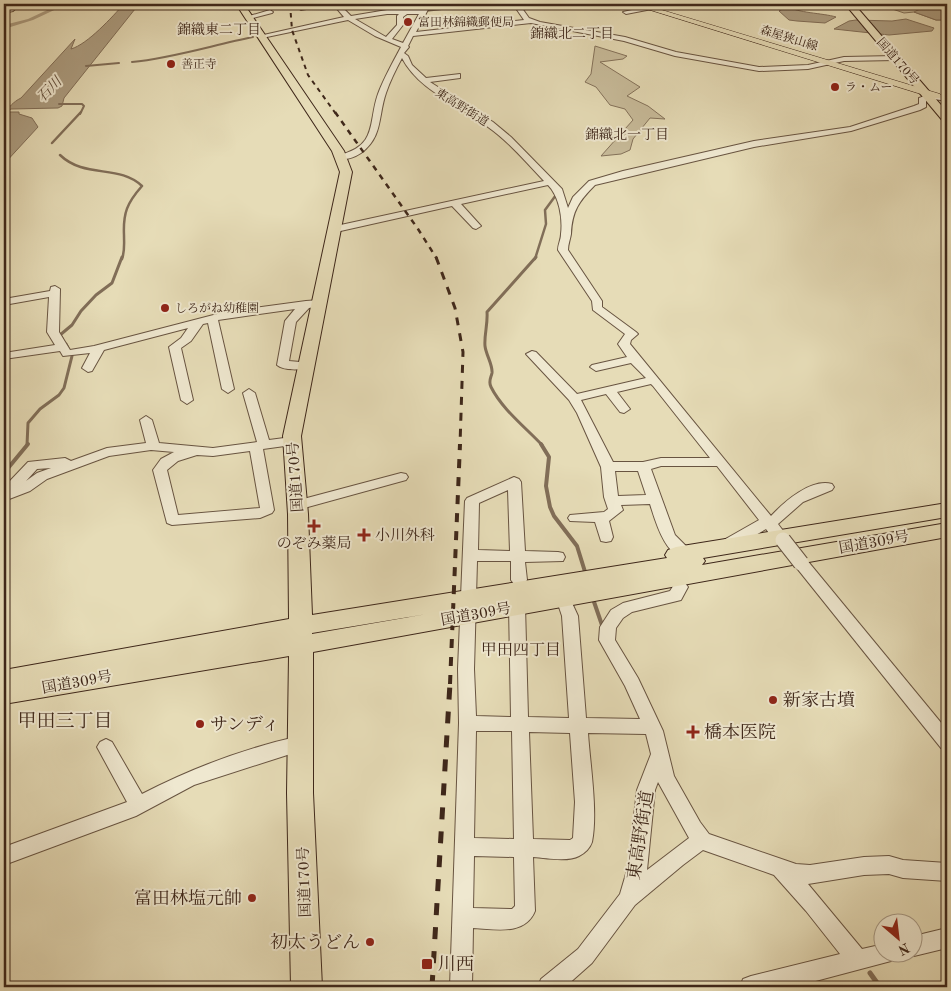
<svg xmlns="http://www.w3.org/2000/svg" width="951" height="991" viewBox="0 0 951 991" font-family="'Old Standard TT','Noto Serif JP',serif">
<style>
.green{fill:#c9bd9c;stroke:#84725b}
.water{fill:#ad9e82;stroke:#816e58}
.lines{fill:none;stroke-linecap:round;stroke-linejoin:round}
.stream-far4{stroke:#816e58;stroke-width:2}
.stream-far3{stroke:#816e58;stroke-width:2.5}
.stream-far2{stroke:#816e58;stroke-width:3}
.stream-far1{stroke:#816e58;stroke-width:4}
.stream{stroke:#816e58;stroke-width:5}
.canal{fill:#ad9e82;fill-rule:evenodd}
.minor-casing{stroke:#685441;stroke-width:2}
.major-casing{stroke:#3e271a;stroke-width:1}
.highway-casing{stroke:#3e271a;stroke-width:2}
.minor{fill:#efe8d0;fill-rule:evenodd}
.major{fill:#e6dcb7;fill-rule:evenodd}
.highway{fill:#e6dcb7;fill-rule:evenodd}
.rail-far4{stroke:#3e271a;stroke-width:2;stroke-dasharray:4.5 4.5;stroke-linecap:butt}
.rail-far3{stroke:#3e271a;stroke-width:2.5;stroke-dasharray:5.5 5.5;stroke-linecap:butt}
.rail-far2{stroke:#3e271a;stroke-width:3;stroke-dasharray:8 8;stroke-linecap:butt}
.rail-far1{stroke:#3e271a;stroke-width:4;stroke-dasharray:9 9;stroke-linecap:butt}
.rail{stroke:#3e271a;stroke-width:5;stroke-dasharray:12 12;stroke-linecap:butt}
.minor-bridge-casing{stroke:#685441;stroke-width:17;stroke-linecap:butt}
.minor-bridge{stroke:#efe8d0;stroke-width:15}
.poi-dot{fill:#8f2418;stroke:#efe8d0;stroke-width:2}
.labels{text-anchor:middle;stroke-width:4;stroke-linejoin:round;paint-order:stroke}
.far-poi-label{font-size:12px;fill:#3e271a;stroke:#efe8d0;text-anchor:start}
.far-street-label{font-size:12px;fill:#3e271a;stroke:#efe8d0}
.far-neighbourhood-label{font-size:14px;fill:#3e271a;stroke:#efe8d0}
.far-water-label{font-size:14px;font-style:italic;fill:#5f4b39;stroke:#efe8d0}
.street-label{font-size:15px;fill:#3e271a;stroke:#efe8d0}
.poi-label{font-size:15px;fill:#3e271a;stroke:#efe8d0;text-anchor:start}
.neighbourhood-label{font-size:16px;fill:#3e271a;stroke:#efe8d0}
.near-poi-label{font-size:18px;fill:#3e271a;stroke:#efe8d0;text-anchor:start}
.near-street-label{font-size:18px;fill:#3e271a;stroke:#efe8d0}
.near-neighbourhood-label{font-size:19px;fill:#3e271a;stroke:#efe8d0}
</style>
<rect width="100%" height="100%" fill="#e6dcb7"/>
<filter id="stains"><feTurbulence type="fractalNoise" baseFrequency=".004" numOctaves="4"/><feColorMatrix values="0 0 0 0 .2 0 0 0 0 .09 0 0 0 0 .02 0 0 0 .5 -.17"/></filter>
<radialGradient id="worn" r=".72"><stop offset=".6" stop-color="#630" stop-opacity="0"/><stop offset="1" stop-color="#630" stop-opacity=".3"/></radialGradient>
<g class="green">
<polygon points="878,4 947,4 947,20 936,20 914,12 904,13"/>
<polygon points="595,46 627,56 623,59 600,62 640,87 627,96 648,106 665,119 650,118 633,139 630,150 621,154 601,156 633,120 625,109 610,105 596,87 585,82 591,74"/>
</g>
<g class="water">
<path d="M124,4H139L64,98L62,106L58,108L11,109L7,111V112H19V114L32,118L38,127L4,164V114C9,107 13,102 21,98L75,39L71,49C88,44 112,17 124,4Z"/>
<polygon points="916,4 940,4 940,8 947,10 947,20 936,20 914,12 920,9"/>
<path d="M788,6C796,13 823,13 836,17L825,23L797,21L789,20L779,11Z"/>
<polygon points="906,19 934,28 932,31 889,35 834,29 849,21 856,20 892,21"/>
</g>
<g class="lines">
<g class="stream-far4">
<polyline points="425,11 484,4"/>
<path d="M132,62C173,58 213,45 253,37"/>
<polyline points="86,66 119,63"/>
<polyline points="59,104 82,104 84,106 80,114"/>
</g>
<g class="stream-far3">
<polyline points="52,143 81,112"/>
<path d="M60,155C85,179 119,164 142,186C127,203 123,213 124,235C124,244 125,251 122,259"/>
<polyline points="535,259 546,224 545,210 556,195"/>
</g>
<g class="stream-far2">
<path d="M536,257L487,312C488,324 484,335 485,346C486,355 493,365 492,373C491,378 488,381 491,387C502,409 525,427 542,445"/>
<polyline points="62,338 60,335 72,325 81,311 96,295 112,283 122,257"/>
<polyline points="27,445 28,423 40,409 59,395 64,388 72,356 66,344"/>
</g>
<g class="stream-far1">
<polyline points="541,444 549,457 546,486 550,507 554,516 577,546 586,575"/>
<polyline points="4,473 28,444"/>
<polyline points="592,596 603,628"/>
</g>
<polyline class="stream" points="870,973 880,987"/>
<polygon class="canal" points="60,4 67,4 33,20 4,29 4,25 28,19"/>
<defs>
<g id="minor">
<polygon points="14,4 20,4 13,11 4,13 4,9 9,8"/>
<polygon points="318,4 332,4 301,10 298,8"/>
<path d="M333,4H339L351,16L387,10H403L407,6L410,8V10H421L425,4H431L416,32L524,20L513,4H519L529,18L540,22L625,37L676,52L759,67L808,65L844,57L895,56L899,58L895,60L844,61L808,69L759,71L675,56L624,41L531,23L413,36L408,46L409,47L404,53L408,56L412,65L426,78L460,74V78L430,82L493,122L511,137L562,189L568,208L573,197L589,181L623,171L754,141L850,127L914,106L919,104V98C929,94 937,94 947,97V101L934,99L926,101V107L920,110L851,131L754,147L595,185C579,201 572,211 571,234C570,240 568,244 568,250L602,301V307L636,332L638,334L631,340L630,344L771,516C784,502 811,478 832,484L834,487L832,490L803,502L778,524L790,540L788,544C777,547 772,537 766,529L732,549L727,550L722,549L720,545L722,541L759,520L717,466H661L651,469L675,535L693,553L691,557C667,564 655,520 650,504L621,505L623,510L609,521L613,537L611,541L606,542L601,541L595,522L570,521L568,518L570,515L604,512L608,509L604,497L601,467L577,413L569,400L526,354L532,351L536,352L577,394L646,378L631,363L596,371L590,367L592,365L627,357L618,344L625,334L593,310L592,301L558,250C558,244 561,240 561,234C563,218 559,196 548,185L461,204L481,226L476,229L473,228L452,206L336,232L333,231L331,229L336,226L544,181C526,162 509,142 488,127C459,104 420,92 402,58C396,69 390,81 386,93C378,116 383,137 361,153C355,157 347,160 339,159V155C378,146 368,122 378,94C384,78 393,62 401,47L375,36L348,20L262,38L259,36L344,17ZM387,14H399L397,16V25L386,37L355,19ZM407,14H419L403,43L392,39L403,25V17ZM651,384L653,386L710,458H661L643,462H613L581,400L606,394L620,412L624,413L630,409L617,392ZM615,471H638L646,495L618,496Z"/>
<polygon points="650,6 652,7 652,9 626,14 623,12"/>
<polygon points="270,10 273,12 272,13 249,19 246,17"/>
<path d="M55,286L60,289L59,332L70,350L94,346L225,312L306,301L320,300L325,303L324,305L309,308L296,322L289,361L311,363L313,365L311,367C302,370 284,371 277,365L285,321L295,309L218,320L234,389L228,393L222,389L208,323L203,324L191,341L181,348L193,400L187,404L181,400L169,347L181,338L188,328L104,350L92,371L88,372L82,368L90,353L63,356L60,351L4,359V353L55,345L47,332L49,297L4,305V299L50,291L51,287Z"/>
<path d="M249,389L255,393L269,440L292,437L298,441L292,445L263,449L274,510L272,513L260,518L172,525L167,523L153,470L161,459L174,452L151,450L109,456L47,479L30,491L4,501V491L7,490L6,486L8,483L28,462L65,458L71,461L107,448L146,443L140,420L146,416L152,420L159,443L213,448L257,442L243,393ZM250,451L260,508L178,515L167,470L178,461L197,455L213,456ZM51,468L37,473L26,481L37,469Z"/>
<polygon points="401,473 406,474 408,477 406,480 297,510 292,508 290,505 292,502"/>
<path d="M514,477L519,479L521,482L525,551L558,552L563,553L565,557L563,561L525,562L527,580L524,584L519,586L514,584L511,580V561H477L474,669L476,716L511,717L509,606L512,602L517,600L522,602L525,606L528,717L569,718L562,616L559,607L562,603L567,601L572,603L578,616L586,718L640,719L625,686L599,640L600,627L611,610L623,603L670,591L675,583L680,581L685,583L688,587L681,600L632,612L623,618L616,628L615,640L638,678L663,731L674,776L700,822L709,834L796,864L810,865L864,857L889,856L903,860L947,863V881L903,878L889,874L864,875L808,884L862,949L884,944V954H894L891,961L793,987H740L743,979L751,976L840,954L806,911L774,875L703,850L683,865L635,905L592,963L565,987H538L541,979L578,949L620,894L628,867L637,790L651,754L646,734L588,733C590,764 598,812 592,842C590,848 585,853 579,856C568,862 546,858 533,857L535,911C525,936 495,929 473,928L472,987H450L459,723L458,669L465,501L467,498ZM508,490L510,551L478,550L479,503ZM476,731H512L514,839L474,838ZM529,732L570,733L575,802L573,838L570,840L533,839ZM658,782L689,838L647,870L655,790ZM474,856L514,857L515,906L512,909L473,908Z"/>
<polygon points="801,558 806,559 947,730 947,751 941,748 796,567 794,563 796,559"/>
<path d="M300,736L306,739L309,744L306,749L194,785L136,816L4,865V847L127,802L97,747L100,742L106,739L112,742L142,794C192,768 246,748 300,736Z"/>
<polygon points="947,928 947,948 914,956 907,954 914,954 914,936"/>
</g>
<polygon id="major" points="631,4 642,4 940,94 942,96 940,98 934,98"/>
<g id="highway">
<path d="M236,4H244L344,151L352,172L301,436L308,514L312,615L667,558L665,555L668,550L676,547L947,503V517L703,558L705,561L702,565L947,523V537L313,652V793L322,987H291L287,793L289,656L4,704V670L289,619L288,514L283,436L340,172L332,151ZM427,614L312,634V633Z"/>
<polygon points="845,4 854,4 947,112 947,122 943,121"/>
</g>
</defs>
<use href="#minor" class="minor-casing"/>
<use href="#major" class="major-casing"/>
<use href="#highway" class="highway-casing"/>
<use href="#minor" class="minor"/>
<use href="#major" class="major"/>
<use href="#highway" class="highway"/>
<polyline class="rail-far4" points="290,4 292,30 308,75 336,114"/>
<polyline class="rail-far3" points="335,112 418,229 437,259"/>
<polyline class="rail-far2" points="436,257 455,308 463,352 460,445"/>
<polyline class="rail-far1" points="450,684 460,444"/>
<polyline class="rail" points="432,987 450,683"/>
<defs>
<polyline id="minor-bridge" points="783,540 801,563"/>
</defs>
<use href="#minor-bridge" class="minor-bridge-casing"/>
<use href="#minor-bridge" class="minor-bridge"/>
</g>
<g class="poi-dot">
<circle cx="408" cy="22" r="5"/>
<circle cx="171" cy="64" r="5"/>
<circle cx="835" cy="87" r="5"/>
<circle cx="165" cy="308" r="5"/>
<path d="M311.5 518.5h5v5h5v5h-5v5h-5v-5h-5v-5h5z"/>
<path d="M361.5 527.5h5v5h5v5h-5v5h-5v-5h-5v-5h5z"/>
<circle cx="773" cy="700" r="5"/>
<circle cx="200" cy="724" r="5"/>
<path d="M690.5 724.5h5v5h5v5h-5v5h-5v-5h-5v-5h5z"/>
<circle cx="252" cy="898" r="5"/>
<circle cx="370" cy="942" r="5"/>
<rect x="421" y="958" width="12" height="12" rx="2.5"/>
</g>
<g class="labels">
<g class="far-poi-label">
<text x="418" y="26">富田林錦織郵便局</text>
<text x="181" y="68">善正寺</text>
<text x="845" y="91">ラ・ムー</text>
<text x="175" y="312">しろがね幼稚園</text>
</g>
<g class="far-street-label">
<text transform="translate(789 38) rotate(17)" y="4">森屋狭山線</text>
<text transform="translate(898 61) rotate(49)" y="4">国道170号</text>
<text transform="translate(462 107) rotate(32)" y="4">東高野街道</text>
</g>
<g class="far-neighbourhood-label">
<text x="219" y="34">錦織東二丁目</text>
<text x="572" y="38">錦織北二丁目</text>
<text x="627" y="139">錦織北一丁目</text>
</g>
<g class="far-water-label">
<text transform="translate(49 89) rotate(-46)" y="5">石川</text>
</g>
<g class="street-label">
<text transform="translate(295 477) rotate(-94)" y="5">国道170号</text>
<text transform="translate(874 542) rotate(-10)" y="5">国道309号</text>
<text transform="translate(476 614) rotate(-10)" y="5">国道309号</text>
<text transform="translate(77 682) rotate(-10)" y="5">国道309号</text>
<text transform="translate(304 882) rotate(-92)" y="5">国道170号</text>
</g>
<g class="poi-label">
<text x="375" y="540">小川外科</text>
<text x="314" y="548" text-anchor="middle">のぞみ薬局</text>
</g>
<g class="neighbourhood-label">
<text x="521" y="655">甲田四丁目</text>
</g>
<g class="near-poi-label">
<text x="783" y="706">新家古墳</text>
<text x="210" y="730">サンディ</text>
<text x="704" y="738">橋本医院</text>
<text x="242" y="904" text-anchor="end">富田林塩元帥</text>
<text x="360" y="948" text-anchor="end">初太うどん</text>
<text x="438" y="970">川西</text>
</g>
<g class="near-street-label">
<text transform="translate(640 835) rotate(-81)" y="6">東高野街道</text>
</g>
<g class="near-neighbourhood-label">
<text x="65" y="727">甲田三丁目</text>
</g>
</g>
<rect width="951" height="991" fill="none" stroke="#e6dcb7" stroke-width="20"/>
<rect x="5" y="5" width="941" height="981" fill="none" stroke="#3e271a" stroke-width="2.5"/>
<rect x="10" y="10" width="931" height="971" fill="none" stroke="#3e271a"/>
<g transform="translate(898 938) rotate(152)"><circle r="24" fill="#efe8d0" stroke="#a89b87"/>
<path d="M0-4L9 19L0 12L-9 19Z" fill="#8f2418"/>
<text y="-8" font-size="14" font-weight="bold" text-anchor="middle" fill="#3e271a">N</text>
</g>
<rect width="100%" height="100%" filter="url(#stains)"/>
<rect width="100%" height="100%" fill="url(#worn)"/>
</svg>
